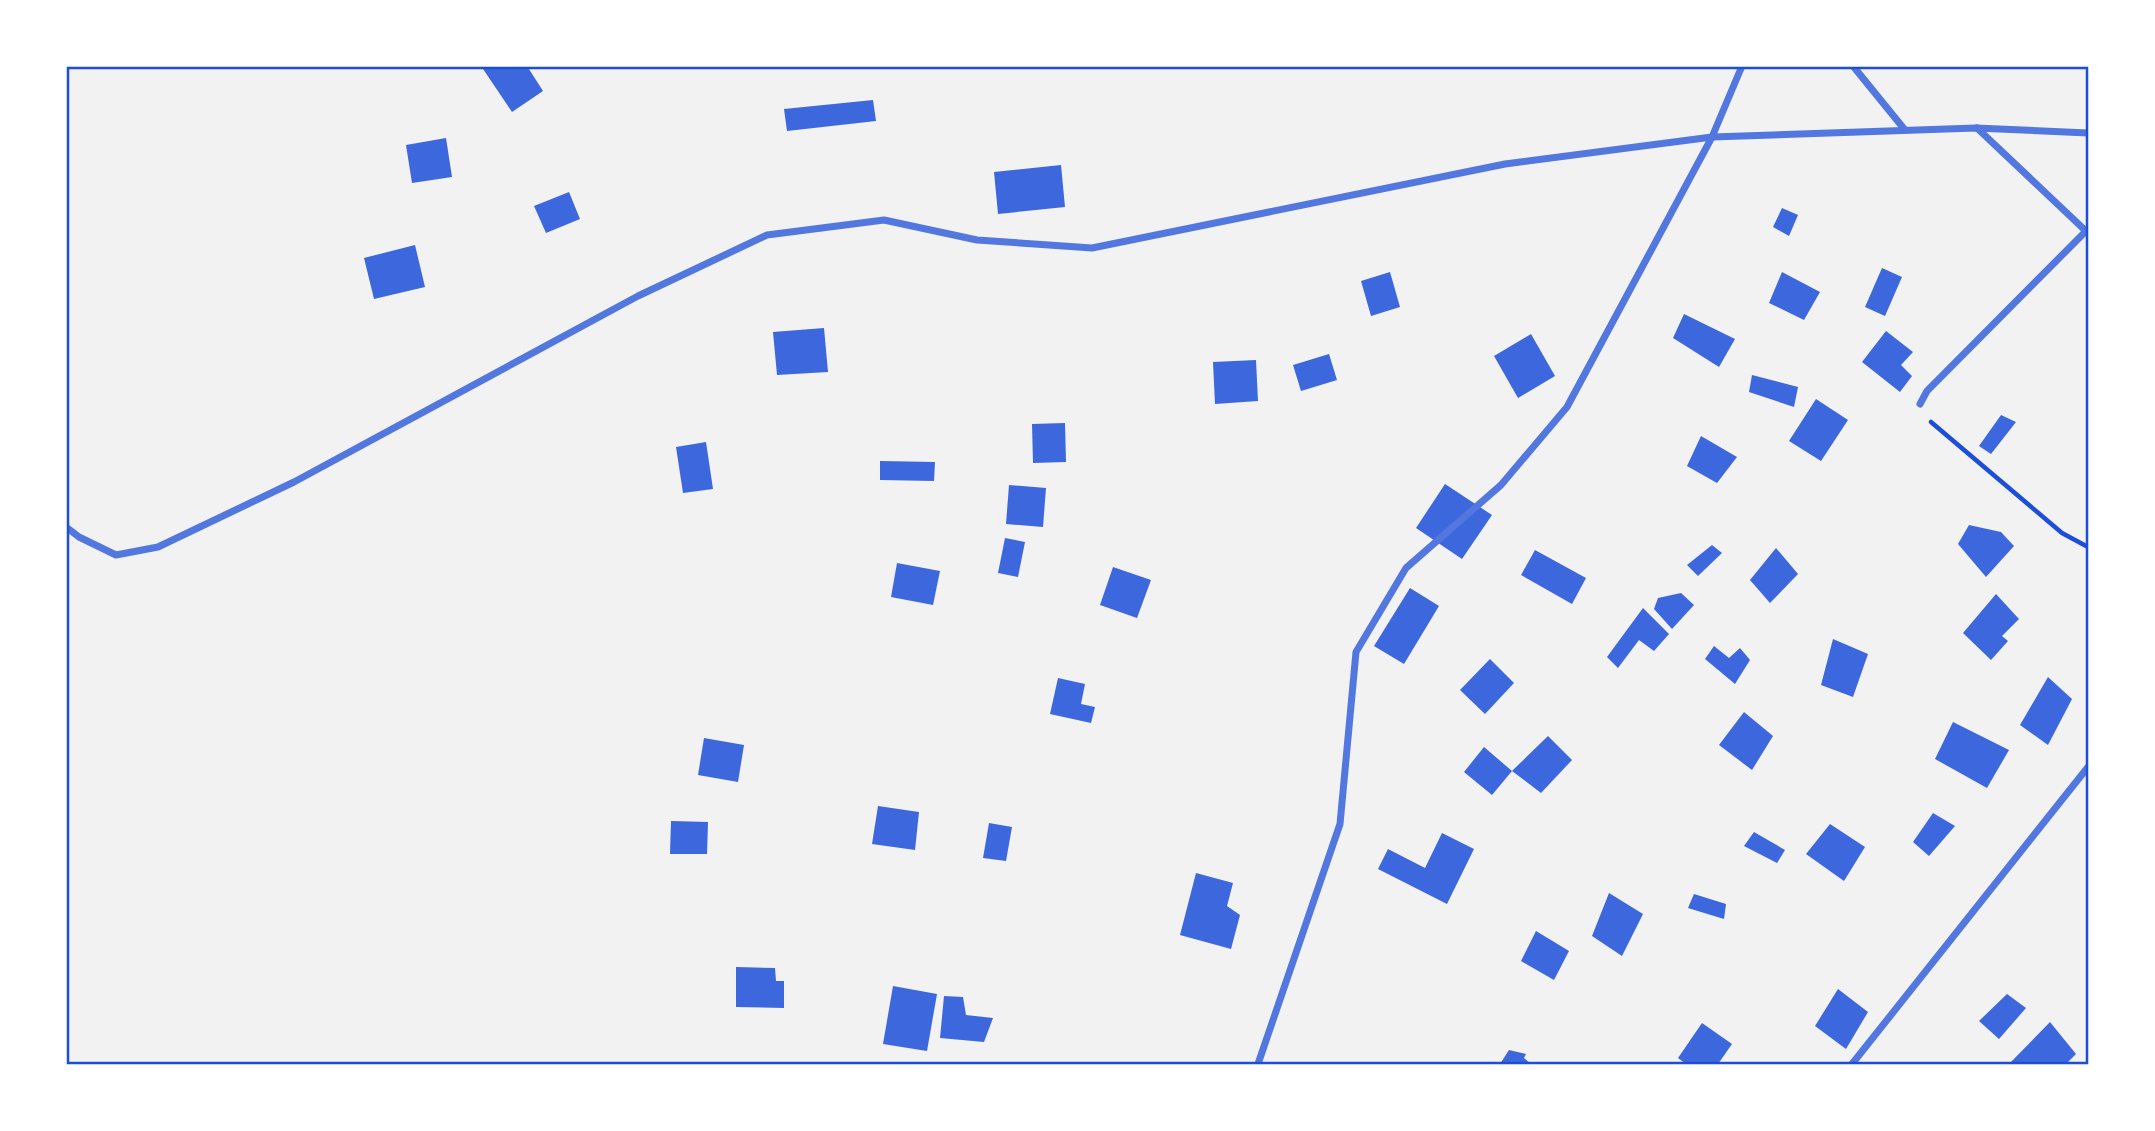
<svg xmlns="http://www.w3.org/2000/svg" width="2155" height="1131" viewBox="0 0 2155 1131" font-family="Karla,sans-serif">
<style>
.building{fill:#3d67dc}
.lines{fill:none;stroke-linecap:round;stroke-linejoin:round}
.path{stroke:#1d4ed8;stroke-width:4.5}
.minor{stroke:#5277de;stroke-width:7}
.neatline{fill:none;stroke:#1d4ed8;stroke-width:2.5}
</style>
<rect width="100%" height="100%" fill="#f2f2f2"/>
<g class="building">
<polygon points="481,66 527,66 543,91 512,112"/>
<polygon points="873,100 876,121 787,131 784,109"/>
<polygon points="446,138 452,177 412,183 406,145"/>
<polygon points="1061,165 1065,207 998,214 994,172"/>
<polygon points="569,192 580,219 546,233 534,206"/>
<polygon points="1782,208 1798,215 1789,236 1773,227"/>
<polygon points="415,245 425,287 374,299 364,258"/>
<polygon points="1882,268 1902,277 1885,316 1865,307"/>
<polygon points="1390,272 1400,307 1371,316 1361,281"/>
<polygon points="1782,272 1820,292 1804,320 1769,303"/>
<polygon points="1684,314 1735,339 1719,367 1673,338"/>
<polygon points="824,328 828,372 777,375 773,332"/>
<polygon points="1886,331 1913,352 1901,365 1912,376 1900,392 1862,362"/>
<polygon points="1531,334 1555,376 1518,398 1494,356"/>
<polygon points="1329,354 1337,380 1301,391 1293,365"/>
<polygon points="1256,360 1258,401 1215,404 1213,362"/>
<polygon points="1752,375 1798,387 1794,407 1749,392"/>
<polygon points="1816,399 1848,420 1821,461 1789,441"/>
<polygon points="2001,415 2016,422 1991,454 1979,446"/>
<polygon points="1065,423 1066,462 1033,463 1032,424"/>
<polygon points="1701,436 1737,457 1717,483 1687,466"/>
<polygon points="706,442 713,489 683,493 676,447"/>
<polygon points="880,461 935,462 934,481 880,480"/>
<polygon points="1445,484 1492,515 1462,559 1416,528"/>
<polygon points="1009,485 1046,488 1043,527 1006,524"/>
<polygon points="1969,525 2001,532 2014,546 1986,577 1958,544"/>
<polygon points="1005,538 1025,542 1018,577 998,573"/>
<polygon points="1712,545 1722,553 1698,576 1687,565"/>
<polygon points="1776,548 1798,574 1770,603 1750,580"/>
<polygon points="1535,550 1586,578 1572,604 1521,575"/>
<polygon points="897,563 940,571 933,605 891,597"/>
<polygon points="1113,567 1151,580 1137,618 1100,605"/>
<polygon points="1410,588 1439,606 1404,664 1374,646"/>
<polygon points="1681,593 1694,605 1672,629 1654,609 1658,598"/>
<polygon points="1996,594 2019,619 2002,636 2008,641 1991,660 1963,633"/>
<polygon points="1643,608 1669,634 1654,651 1639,640 1618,668 1607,657"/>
<polygon points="1833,639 1868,654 1853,697 1821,685"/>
<polygon points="1714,646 1729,658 1740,648 1750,660 1735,684 1705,659"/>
<polygon points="1490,659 1514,683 1485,714 1460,690"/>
<polygon points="2048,677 2072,699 2048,745 2020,725"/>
<polygon points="1058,678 1085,684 1081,704 1095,707 1091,723 1050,714"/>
<polygon points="1744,712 1773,736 1752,770 1719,745"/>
<polygon points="1953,722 2009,750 1987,788 1935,759"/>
<polygon points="1548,736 1572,760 1541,793 1512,771"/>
<polygon points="704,738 744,745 738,782 698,775"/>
<polygon points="1484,747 1512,771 1492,795 1464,772"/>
<polygon points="878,806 919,812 915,850 872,844"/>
<polygon points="1933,813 1955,826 1929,856 1913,842"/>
<polygon points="671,821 708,822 707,854 670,854"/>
<polygon points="989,823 1012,827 1006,861 983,858"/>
<polygon points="1830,824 1865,847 1844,881 1806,854"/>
<polygon points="1754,832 1785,850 1777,863 1744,846"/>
<polygon points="1442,833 1474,849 1447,904 1378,869 1388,849 1425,868"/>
<polygon points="1196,873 1233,883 1227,906 1240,915 1231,949 1180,935"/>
<polygon points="1609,893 1643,914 1622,956 1592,936"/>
<polygon points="1694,894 1726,904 1724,919 1688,908"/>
<polygon points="1536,931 1569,951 1554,980 1521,961"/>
<polygon points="736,967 775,968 776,981 784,981 784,1008 736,1007"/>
<polygon points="893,986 937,994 927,1051 883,1044"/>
<polygon points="1838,989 1868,1012 1846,1049 1815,1026"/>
<polygon points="2007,994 2026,1008 1999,1039 1979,1021"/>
<polygon points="944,996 963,997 966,1015 993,1018 984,1042 940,1038"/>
<polygon points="2050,1022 2076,1054 2066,1064 2009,1064"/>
<polygon points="1702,1023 1732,1044 1718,1064 1686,1064 1678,1058"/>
<polygon points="1509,1050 1526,1054 1524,1058 1531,1064 1500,1064"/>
</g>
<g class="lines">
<polyline class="path" points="1931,422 2062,533 2088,547"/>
<g class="minor">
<polyline points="1853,66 1905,130"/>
<polyline points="1977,128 2088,233"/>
<polyline points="1920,404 1927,391 2086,231"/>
<polyline points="66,527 79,537 116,555 158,547 294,482 638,296 767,235 884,220 977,240 1092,248 1505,164 1712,137 1976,128 2088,133"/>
<polyline points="1258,1064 1340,824 1356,652 1406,568 1501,485 1567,407 1712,137 1742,66"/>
<polyline points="1852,1064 2088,767"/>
</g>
</g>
<rect width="2155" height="1131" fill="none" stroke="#ffffff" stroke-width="136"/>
<rect x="68" y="68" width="2019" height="995" class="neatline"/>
</svg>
